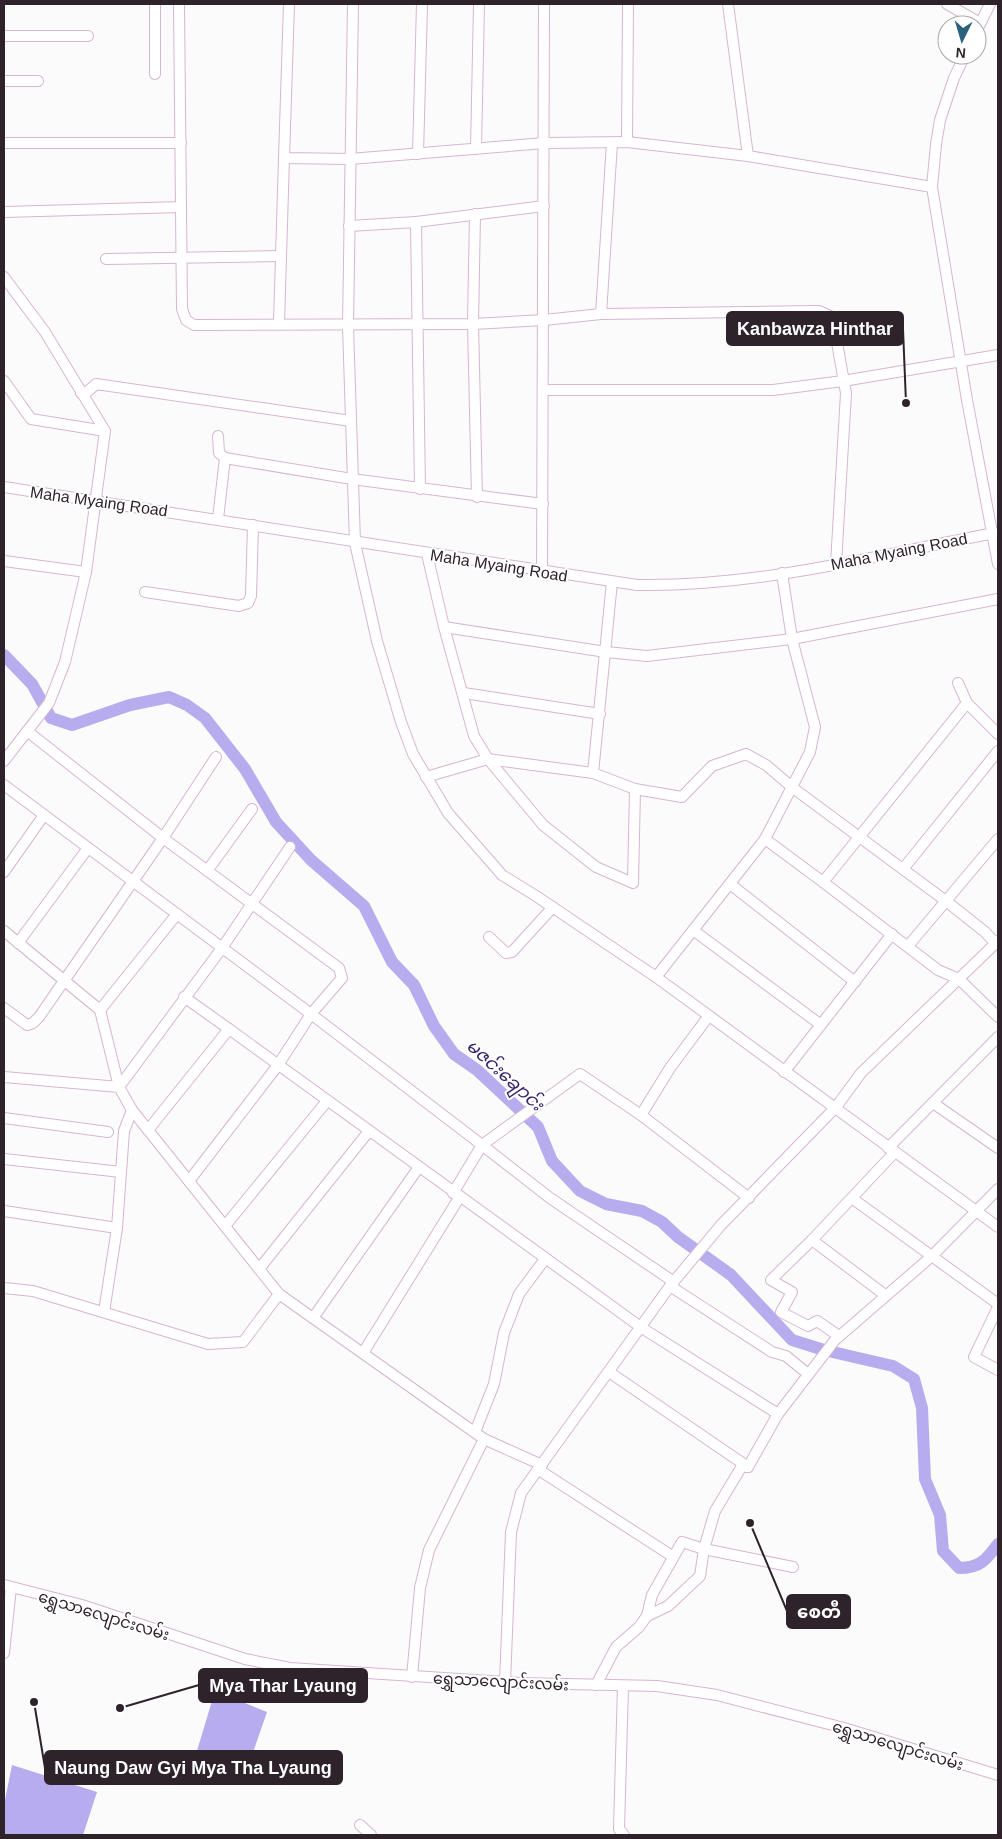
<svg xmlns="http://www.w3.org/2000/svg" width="1002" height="1839" viewBox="0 0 1002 1839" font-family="Arial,'Noto Sans Myanmar',sans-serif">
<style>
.water{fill:#b7aced}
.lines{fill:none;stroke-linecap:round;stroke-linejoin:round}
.river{stroke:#b7aced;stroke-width:12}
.minor-casing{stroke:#d6b6d0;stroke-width:12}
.minor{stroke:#fff;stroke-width:10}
.labels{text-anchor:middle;stroke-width:4;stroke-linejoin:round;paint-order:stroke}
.street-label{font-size:16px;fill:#2e222b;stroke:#fff}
.water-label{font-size:18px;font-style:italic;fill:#39236d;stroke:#fff}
.leader{fill:none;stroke:#2e222b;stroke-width:2}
.callout-dot{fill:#2e222b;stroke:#fff;stroke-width:2}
.callout{fill:#2e222b;stroke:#2e222b;stroke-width:2}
.callout-label{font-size:18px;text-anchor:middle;font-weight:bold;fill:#fff}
</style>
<rect width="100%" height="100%" fill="#fbfbfb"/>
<g class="water">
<polygon points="215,1691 267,1712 243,1781 193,1764"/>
<polygon points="12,1765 97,1792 83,1835 4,1835 4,1805"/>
</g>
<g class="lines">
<path class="river" d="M4,655L32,684L51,718L72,725L130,705L169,697L187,705L205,718L245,769L276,822L311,860L364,906L392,962L414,985L434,1026L454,1054L477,1070L538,1127L552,1161L580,1191L606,1204L642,1211L662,1222L678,1237L731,1275L792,1340L824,1350L893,1366L914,1379L922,1408L925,1479L940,1515L943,1551L959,1568C980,1568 986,1560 998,1544"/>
<defs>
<g id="minor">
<polyline points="155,4 155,74"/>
<polyline points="179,4 182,309 186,320 194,325 473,324 544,320 601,314 819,311 830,316 834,326 846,393 836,564"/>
<polyline points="289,4 284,158 350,159 545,143 627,142 748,156 932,187"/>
<polyline points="353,4 348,326 355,543 377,641 401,722 413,754 448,813 502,875 536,896 656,977 998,1227"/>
<polyline points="728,4 748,156"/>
<polyline points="947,4 980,23"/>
<polyline points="977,30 990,4"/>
<polyline points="4,36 88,36"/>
<polyline points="965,55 954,78 940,120 936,144 932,187 967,400 998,564"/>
<polyline points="4,81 38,81"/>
<polyline points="627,142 628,4"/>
<polyline points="4,143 181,143"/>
<polyline points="476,149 479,4"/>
<polyline points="418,154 422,4"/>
<polyline points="4,212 181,207"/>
<polyline points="475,214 473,324 477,497"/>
<polyline points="416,222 544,206"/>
<polyline points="349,226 416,222 420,489"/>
<polyline points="106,259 280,256"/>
<polyline points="4,277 45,332 105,431 86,572 65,662 49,703 4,761"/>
<polyline points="601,314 612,143"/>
<polyline points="279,323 284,158"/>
<polyline points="4,381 31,419 105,431"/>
<polyline points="543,390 773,390 843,381 998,355"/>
<polyline points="81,393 87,392 96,384 351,421"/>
<polyline points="218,436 219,453 225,458"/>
<path d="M4,487L637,585C757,587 876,556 994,533"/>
<polyline points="218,519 225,458 352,479 543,504"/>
<polyline points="427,554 444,627 474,736 488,759 543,825 596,867 633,883 635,789"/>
<polyline points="4,561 86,572"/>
<polyline points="542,572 544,4"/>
<polyline points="145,592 239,606 248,603 251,596 253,525"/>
<polyline points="444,627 606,652 647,656 792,639 998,599"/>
<polyline points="958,683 967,703"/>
<polyline points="464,693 600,714"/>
<polyline points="27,731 163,838 339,968 342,978 311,1014 278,1065 189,1181"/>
<polyline points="593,773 612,582"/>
<polyline points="426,777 488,759 593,773 635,789 682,797 712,766 746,754 766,765 793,788 946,901 985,932 996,944"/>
<polyline points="4,785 311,1014 482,1145 580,1074 641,1115 749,1198"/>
<polyline points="765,839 810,752 815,727 792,639 782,573"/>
<polyline points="903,869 998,751"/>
<polyline points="207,871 252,809"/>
<polyline points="4,872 44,815"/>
<polyline points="823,882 938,970 959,979 998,1017"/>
<polyline points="730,884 855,982"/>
<polyline points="693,930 821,1025"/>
<polyline points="4,931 100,1010 119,1087 132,1110 279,1294 243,1342 208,1344 33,1291 4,1288"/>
<polyline points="489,937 506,953 512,952 553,907"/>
<polyline points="18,943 88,848"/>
<polyline points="908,946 998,839"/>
<polyline points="656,977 765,839 823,882 967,703 998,734"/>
<polyline points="184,997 229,1029"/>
<polyline points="4,1008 27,1025 33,1023 39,1017 163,838 216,757"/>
<polyline points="100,1010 177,914"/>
<polyline points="784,1072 892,934"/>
<polyline points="4,1077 119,1087 222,948 290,847"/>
<polyline points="933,1103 998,1148"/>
<polyline points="641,1115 670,1068 708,1017"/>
<polyline points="4,1118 108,1132"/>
<polyline points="148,1130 229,1029 642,1328 778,1414"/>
<polyline points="888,1148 998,1037"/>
<polyline points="4,1159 121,1172 117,1228 104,1312"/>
<polyline points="121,1172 124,1131 132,1110"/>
<polyline points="453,1193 482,1145 550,1198 674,1282"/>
<polyline points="853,1199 998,1304"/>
<polyline points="4,1211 117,1228"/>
<polyline points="225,1226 327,1101"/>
<polyline points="812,1240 771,1280 792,1292 781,1312 808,1326 817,1321 839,1336"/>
<polyline points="259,1269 369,1131"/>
<polyline points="670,1286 772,1352 786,1356 808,1374"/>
<polyline points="279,1294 484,1439 542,1465"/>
<polyline points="885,1295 812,1240 894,1153"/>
<polyline points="998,1307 974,1357 998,1370"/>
<polyline points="313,1318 419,1167"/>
<polyline points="363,1353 459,1198"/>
<polyline points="609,1372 748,1467"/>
<polyline points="475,1432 494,1384 504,1333 519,1294 545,1259"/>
<polyline points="539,1470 672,1556"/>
<polyline points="4,1585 82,1605 245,1659 290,1668 521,1683 657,1686 717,1695 844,1728 998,1775"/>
<polyline points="647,1616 652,1595 682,1542 704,1549 793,1567"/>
<polyline points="4,1653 11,1588"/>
<polyline points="412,1677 420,1588 429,1550 484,1439"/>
<polyline points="505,1682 511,1532 521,1493 670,1286 721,1225 836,1107 861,1073 998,941"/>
<polyline points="596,1685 616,1647 639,1627 647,1616 668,1606 700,1576 704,1549 715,1511 742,1466 748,1467 778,1414 835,1340 932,1256 998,1189"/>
<polyline points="623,1686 619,1829 624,1835"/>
<polyline points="360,1825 371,1835"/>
</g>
</defs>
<use href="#minor" class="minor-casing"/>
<use href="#minor" class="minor"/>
</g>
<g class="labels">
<g class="street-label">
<text transform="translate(99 501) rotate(8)" y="6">Maha Myaing Road</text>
<text transform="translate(899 551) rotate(-11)" y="6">Maha Myaing Road</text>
<text transform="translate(499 565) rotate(9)" y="6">Maha Myaing Road</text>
<text transform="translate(104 1615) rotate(17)" y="6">ရွှေသာလျောင်းလမ်း</text>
<text transform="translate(501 1681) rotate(3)" y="6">ရွှေသာလျောင်းလမ်း</text>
<text transform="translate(898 1745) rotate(17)" y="6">ရွှေသာလျောင်းလမ်း</text>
</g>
<g class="water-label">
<text transform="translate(505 1075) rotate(42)" y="6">မဇင်းချောင်း</text>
</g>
</g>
<path class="leader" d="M906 403L903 329M750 1523L787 1611M120 1708L199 1685M34 1702L45 1768"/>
<g class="callout-dot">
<circle cx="906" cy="403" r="5"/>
<circle cx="750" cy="1523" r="5"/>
<circle cx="120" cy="1708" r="5"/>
<circle cx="34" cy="1702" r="5"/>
</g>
<g class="callout">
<rect x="727" y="312" width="176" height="33" rx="5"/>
<rect x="787" y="1595" width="63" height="33" rx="5"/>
<rect x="199" y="1669" width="168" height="33" rx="5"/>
<rect x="45" y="1751" width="297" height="33" rx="5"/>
</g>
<g class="callout-label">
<text x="815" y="335">Kanbawza Hinthar</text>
<text x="819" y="1618">စေတီ</text>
<text x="283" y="1692">Mya Thar Lyaung</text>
<text x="193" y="1774">Naung Daw Gyi Mya Tha Lyaung</text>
</g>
<rect width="1002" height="1839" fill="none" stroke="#2e222b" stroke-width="10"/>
<g transform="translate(962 40) rotate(185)"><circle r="24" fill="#ffffff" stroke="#aba7aa"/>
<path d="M0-4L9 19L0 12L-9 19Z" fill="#2a627c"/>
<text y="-8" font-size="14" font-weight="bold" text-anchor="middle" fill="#2e222b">N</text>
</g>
</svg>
